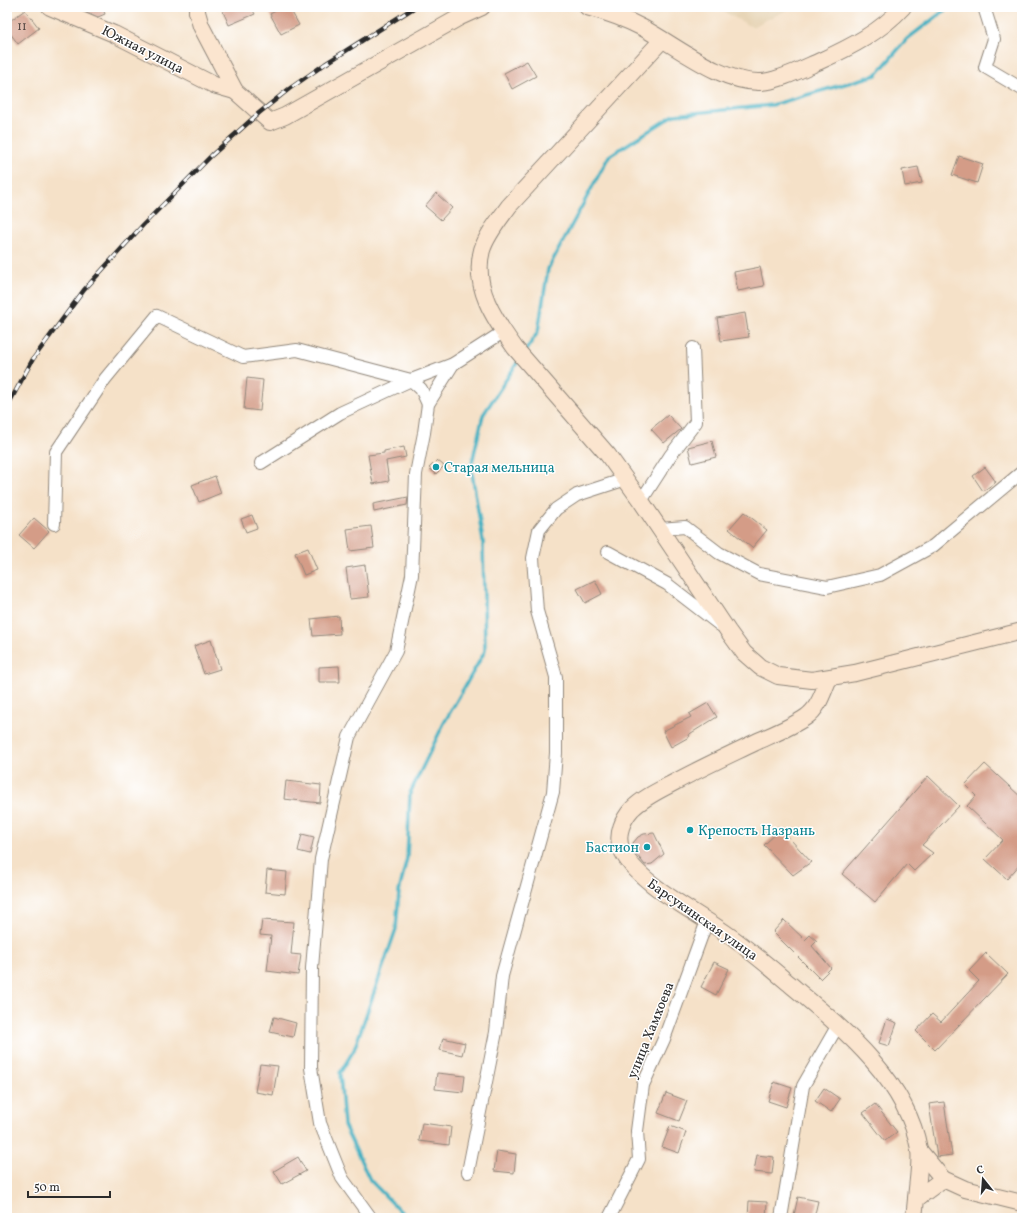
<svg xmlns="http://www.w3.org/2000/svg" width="1029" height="1225" viewBox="0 0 1029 1225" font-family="Vollkorn,serif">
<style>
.built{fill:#e7d5b7}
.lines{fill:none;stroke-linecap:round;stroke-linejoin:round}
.stream{stroke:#45b1c2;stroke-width:3.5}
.building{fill:#d49c87}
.street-casing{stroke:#90867a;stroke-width:14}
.secondary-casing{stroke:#90867a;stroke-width:18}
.street{stroke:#fff;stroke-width:12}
.secondary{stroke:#fbe5cf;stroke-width:16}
.rail-casing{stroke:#2b2b2b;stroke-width:4.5}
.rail{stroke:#fff;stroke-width:3;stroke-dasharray:9;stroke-linecap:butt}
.culture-dot{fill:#0f9aa8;stroke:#fff;stroke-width:1.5}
.labels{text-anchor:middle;stroke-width:3;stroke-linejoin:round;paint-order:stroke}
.number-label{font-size:12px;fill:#554742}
.street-label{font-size:14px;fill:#2b2b2b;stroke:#fff}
.culture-label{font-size:14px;fill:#0d838f;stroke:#fff;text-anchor:start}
</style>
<rect width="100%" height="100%" fill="#fff"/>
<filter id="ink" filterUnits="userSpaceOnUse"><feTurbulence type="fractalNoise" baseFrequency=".025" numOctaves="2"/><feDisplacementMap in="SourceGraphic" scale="8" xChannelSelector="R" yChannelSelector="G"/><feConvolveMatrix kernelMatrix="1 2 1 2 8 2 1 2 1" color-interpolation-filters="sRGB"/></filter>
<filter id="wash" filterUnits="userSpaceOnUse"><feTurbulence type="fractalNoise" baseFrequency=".012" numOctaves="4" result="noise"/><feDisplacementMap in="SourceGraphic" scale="16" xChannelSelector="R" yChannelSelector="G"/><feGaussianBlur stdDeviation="0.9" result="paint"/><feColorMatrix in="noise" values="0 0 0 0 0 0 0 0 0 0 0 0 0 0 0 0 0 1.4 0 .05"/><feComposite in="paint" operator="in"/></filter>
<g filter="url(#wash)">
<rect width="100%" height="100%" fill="#f5e1c8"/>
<polygon class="built" points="715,7 793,7 752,27"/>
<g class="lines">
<g class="stream">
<polyline points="524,353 538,332 548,269 609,156 674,115 772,105 876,75 907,39 949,7"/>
<polyline points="407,1218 370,1180 344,1125 340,1073 354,1050 396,929 399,892 407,858 410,793 444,723 485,651 483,541 471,467 483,415 519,360"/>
</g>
</g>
<g id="blocks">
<g class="building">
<polygon points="84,7 102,7 105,14 98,17 87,12"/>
<polygon points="221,7 251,7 255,14 229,25"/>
<polygon points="283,7 289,7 299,25 281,34 270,14"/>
<polygon points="25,10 39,28 18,44 7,29 7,23"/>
<polygon points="527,61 536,76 512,89 504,73"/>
<polygon points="959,156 983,164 977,183 952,175"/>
<polygon points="918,167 922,183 905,186 902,170"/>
<polygon points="436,193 452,208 441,220 425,206"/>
<polygon points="760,267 764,286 738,291 734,272"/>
<polygon points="745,313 749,337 721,341 717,318"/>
<polygon points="247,378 263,380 260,411 244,409"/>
<polygon points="668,415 681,429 664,443 651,429"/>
<polygon points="712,441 716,457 692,463 688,447"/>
<polygon points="404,447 406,457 386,461 389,481 373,484 368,455 384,453 384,451"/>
<polygon points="437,460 444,466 436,474 429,468"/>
<polygon points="985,467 996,482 983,491 973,476"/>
<polygon points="215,476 221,493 199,502 192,485"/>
<polygon points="408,497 407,505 374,512 373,504"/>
<polygon points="744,512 767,530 752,548 729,529"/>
<polygon points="252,515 257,528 246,532 241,519"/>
<polygon points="34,518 49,531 34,548 19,535"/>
<polygon points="371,526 374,548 350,551 347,529"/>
<polygon points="308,548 317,570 304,575 295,553"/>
<polygon points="365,565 369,597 350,599 346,568"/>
<polygon points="595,580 602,594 585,603 577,589"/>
<polygon points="339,616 340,634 313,636 311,619"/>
<polygon points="211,640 220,669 204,674 194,646"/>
<polygon points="339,666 340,682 319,682 319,667"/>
<polygon points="708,703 717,717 688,735 689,737 671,747 663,731 691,717 689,714"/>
<polygon points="985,764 1022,798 1022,862 1007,879 985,859 1003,840 967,806 976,796 965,785"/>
<polygon points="928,776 959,806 922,845 933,853 914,871 907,864 875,902 842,874"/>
<polygon points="286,781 321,785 320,803 284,799"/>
<polygon points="781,829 811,862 793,875 764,845"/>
<polygon points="654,833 664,854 652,864 645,865 632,849 633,843 638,837 644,834"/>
<polygon points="302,834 314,837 310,854 298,851"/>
<polygon points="267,870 287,872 285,894 265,892"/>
<polygon points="262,920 294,922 291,954 301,955 298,975 267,971 271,936 260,935"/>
<polygon points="784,920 805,940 810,935 817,941 812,946 831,968 820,979 773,932"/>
<polygon points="986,953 1008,974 935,1050 916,1031 932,1014 941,1022 979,981 969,971"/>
<polygon points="714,962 729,969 716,995 701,987"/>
<polygon points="274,1017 296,1023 293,1037 270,1032"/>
<polygon points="887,1019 897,1023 889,1046 879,1043"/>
<polygon points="443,1038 465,1043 462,1055 440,1050"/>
<polygon points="260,1064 278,1066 273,1095 255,1092"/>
<polygon points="437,1073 465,1076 463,1092 435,1089"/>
<polygon points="774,1082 792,1088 786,1107 768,1101"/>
<polygon points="824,1088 840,1099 831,1112 815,1101"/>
<polygon points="666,1093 687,1101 679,1121 658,1113"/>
<polygon points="944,1102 952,1155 937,1157 929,1104"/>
<polygon points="875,1104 897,1132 885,1141 863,1113"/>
<polygon points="422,1123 451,1127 449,1145 419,1141"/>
<polygon points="670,1126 686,1132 679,1153 662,1147"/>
<polygon points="497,1151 516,1154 514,1173 494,1171"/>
<polygon points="757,1155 774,1157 772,1174 754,1172"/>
<polygon points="298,1157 306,1171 282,1184 274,1171"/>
<polygon points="798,1197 818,1201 814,1218 794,1215"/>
<polygon points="749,1201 767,1202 766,1218 748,1217"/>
</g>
</g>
</g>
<g filter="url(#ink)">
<use href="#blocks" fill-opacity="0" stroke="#90867a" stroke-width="1"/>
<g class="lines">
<defs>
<g id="street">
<polyline points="984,7 994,39 985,67 1022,89"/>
<polyline points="261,463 340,413 411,380 453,364 503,332"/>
<polyline points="641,501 670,456 696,422 693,348"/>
<polyline points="54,524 56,452 105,379 157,316 243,357 297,350 411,380 421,389 428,404"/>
<polyline points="660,529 685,527 719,553 759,574 827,587 880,575 933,546 1022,472"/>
<polyline points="608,552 667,584 720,625"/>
<polyline points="468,1172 496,1032 502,976 553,792 556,753 556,677 537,611 533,558 539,530 556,509 577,495 626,479"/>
<polyline points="371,1218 342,1178 320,1123 311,1068 312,968 321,859 349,737 396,651 412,575 416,474 424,433 428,404 453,364"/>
<polyline points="609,1218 639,1159 637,1131 643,1085 664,1039 707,921"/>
<polyline points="781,1218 803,1086 838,1025"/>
</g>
<g id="secondary">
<polyline points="50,7 114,34 214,85 235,91"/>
<polyline points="197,7 197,12 201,26 235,91 270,122 285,116 460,17 482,7"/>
<path d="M587,7C606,12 626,19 643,28C677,46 721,83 760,82C777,82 804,68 820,61C851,47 880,32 903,7"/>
<path d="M662,40L509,206C499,220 487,234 482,250C472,287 495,320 515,348L608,455L641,501L728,631L744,653L760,667L778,676L812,680L855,673L1022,631"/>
<path d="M829,678C823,692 819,708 806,717C790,728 771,735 754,743C727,756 701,768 675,782C660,790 644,797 632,809C623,819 616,834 621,848C633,879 688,908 715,926C742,943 766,964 791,985C841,1027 907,1080 919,1149C921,1161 917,1185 916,1199"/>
<polyline points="919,1150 943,1179 965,1189 1022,1203"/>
<polyline points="914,1218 916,1199 943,1179"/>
</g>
</defs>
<use href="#street" class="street-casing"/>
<use href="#secondary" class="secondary-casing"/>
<use href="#street" class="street"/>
<use href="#secondary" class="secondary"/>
<defs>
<polyline id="rail" points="7,407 33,359 84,290 143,225 212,155 259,113 289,89 325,64 415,7"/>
</defs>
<use href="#rail" class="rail-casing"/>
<use href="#rail" class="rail"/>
</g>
</g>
<g class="culture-dot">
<circle cx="436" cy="467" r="4"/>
<circle cx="690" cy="830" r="4"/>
<circle cx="647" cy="847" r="4"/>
</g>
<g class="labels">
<g class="number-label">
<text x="22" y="30">11</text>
</g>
<g class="street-label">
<text transform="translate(143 49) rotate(27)" y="5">Южная улица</text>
<text transform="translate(703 919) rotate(35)" y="5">Барсукинская улица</text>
<text transform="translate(650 1030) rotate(-68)" y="5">улица Хамхоева</text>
</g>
<g class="culture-label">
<text x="444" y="472">Старая мельница</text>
<text x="698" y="835">Крепость Назрань</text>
<text x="639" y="852" text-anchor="end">Бастион</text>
</g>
</g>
<rect width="1029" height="1225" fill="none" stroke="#fff" stroke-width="24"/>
<g transform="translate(983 1179) rotate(343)" stroke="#ffffff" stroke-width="3" paint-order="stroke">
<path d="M0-3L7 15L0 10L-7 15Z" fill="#2b2b2b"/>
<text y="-6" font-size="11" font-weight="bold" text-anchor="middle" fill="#2b2b2b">С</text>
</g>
<path d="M28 1191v6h82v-6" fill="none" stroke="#2b2b2b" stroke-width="2"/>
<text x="34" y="1191" font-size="12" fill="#2b2b2b" stroke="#ffffff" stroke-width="3" paint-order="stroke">50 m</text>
</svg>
